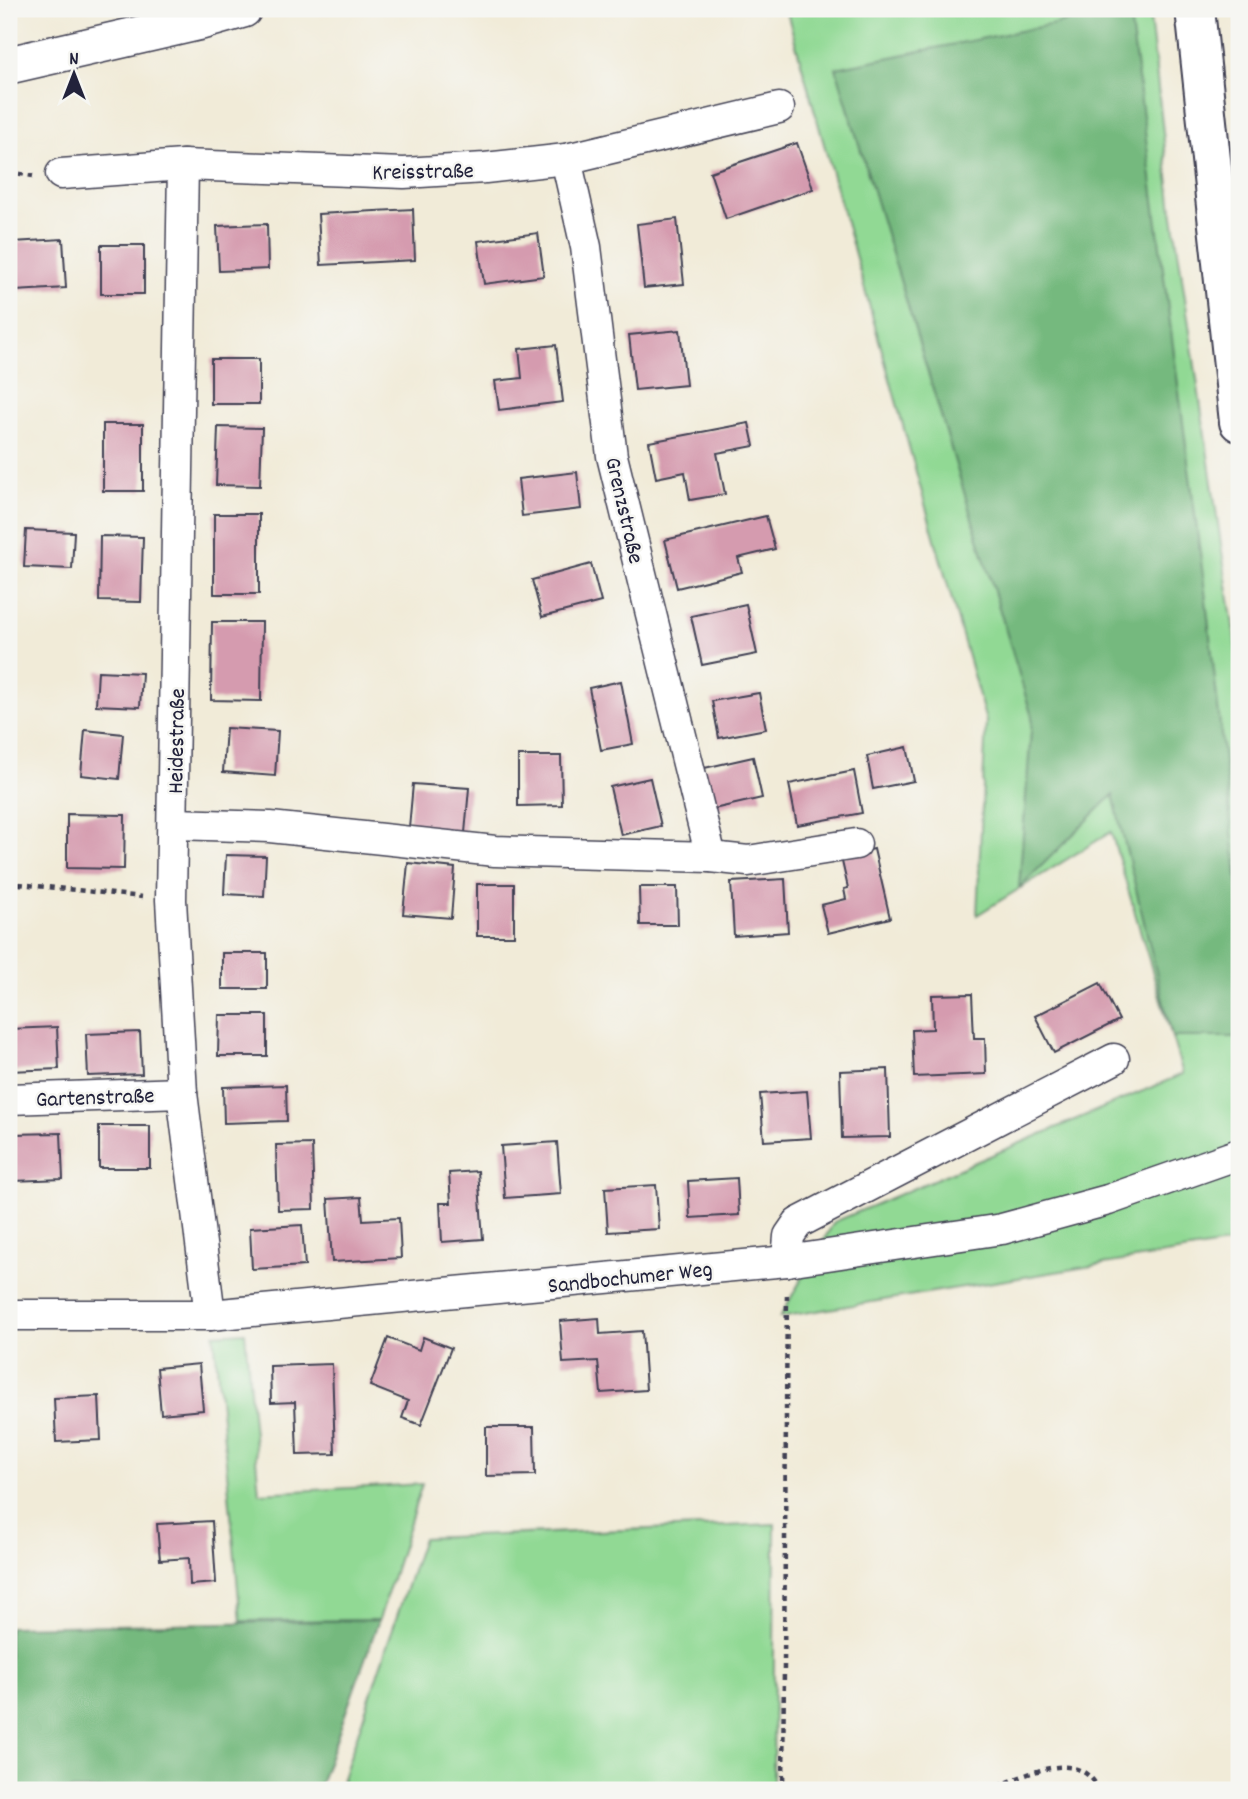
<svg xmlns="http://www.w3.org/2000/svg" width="1248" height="1799" font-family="Dekko,sans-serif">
  <rect width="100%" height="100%" fill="#f6f6f2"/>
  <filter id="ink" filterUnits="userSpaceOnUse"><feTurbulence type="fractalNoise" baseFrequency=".0143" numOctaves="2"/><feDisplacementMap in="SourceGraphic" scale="14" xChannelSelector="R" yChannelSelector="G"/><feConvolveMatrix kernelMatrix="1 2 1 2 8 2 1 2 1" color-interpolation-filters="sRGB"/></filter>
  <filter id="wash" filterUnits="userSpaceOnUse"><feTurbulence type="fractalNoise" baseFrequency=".00686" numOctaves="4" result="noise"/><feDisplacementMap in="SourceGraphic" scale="28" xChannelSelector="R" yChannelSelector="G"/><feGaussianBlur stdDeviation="1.57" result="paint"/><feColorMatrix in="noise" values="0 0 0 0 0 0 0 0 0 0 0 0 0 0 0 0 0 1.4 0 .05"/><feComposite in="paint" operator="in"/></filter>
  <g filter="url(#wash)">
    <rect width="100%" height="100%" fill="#f1ebd8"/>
    <!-- green -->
    <g fill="#91d994" stroke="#5a7e68" stroke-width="2">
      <path d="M786 9H1149L1171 202 1239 667V1242L780 1317 834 1222 1183 1074 1111 832 977 915 986 721Z"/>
      <path d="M245 1332 259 1493 422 1484 379 1620 241 1621 214 1334Z"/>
      <path d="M775 1524 773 1790H339L423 1538Z"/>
    </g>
    <!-- forest -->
    <g fill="#74b97e" stroke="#4b6e5c" stroke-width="2">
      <path d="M1129 9 1205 591 1239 894V1037H1172L1113 795 1019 888 1032 717 836 68Z"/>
      <path d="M379 1620 318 1790H9V1627Z"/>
    </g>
    <g id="blocks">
      <!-- building -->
      <g fill="#d59baf">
        <path d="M797 143 813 189 726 219 710 172Z"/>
        <path d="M413 209 415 260 321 265 318 214Z"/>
        <path d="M677 219 684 284 644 288 637 224Z"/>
        <path d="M267 224 268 269 219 271 217 226Z"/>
        <path d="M538 233 544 276 484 284 478 241Z"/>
        <path d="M63 239 66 288 15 291 13 242Z"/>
        <rect x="101" y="245" width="43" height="49"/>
        <path d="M680 330 686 385 635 390 629 335Z"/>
        <path d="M556 345 563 402 499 410 495 381 522 378 519 349Z"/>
        <rect x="211" y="359" width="48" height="45"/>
        <path d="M749 423 754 446 717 453 725 494 690 500 685 472 656 478 649 442Z"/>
        <rect x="103" y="424" width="40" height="67"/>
        <path d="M218 427 262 428 260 486 216 485Z"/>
        <path d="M577 472 581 509 522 516 518 479Z"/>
        <rect x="214" y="514" width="45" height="80"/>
        <path d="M766 516 775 549 738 558 742 572 677 588 665 540Z"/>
        <path d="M26 530 74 532 72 569 24 567Z"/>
        <path d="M100 536 143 537 141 602 99 601Z"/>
        <path d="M591 564 601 602 542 617 532 580Z"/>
        <path d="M746 604 757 654 702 665 691 616Z"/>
        <path d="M212 622H262L261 701 211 700Z"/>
        <path d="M98 671 142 673 140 707 96 705Z"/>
        <path d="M621 681 633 744 601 750 589 688Z"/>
        <path d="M759 693 766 729 719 738 712 701Z"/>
        <path d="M226 728 278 731 275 776 223 772Z"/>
        <path d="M85 730 123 734 119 779 81 775Z"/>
        <path d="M907 747 914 781 873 789 867 756Z"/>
        <path d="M518 756H561L562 805 518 806Z"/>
        <path d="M753 757 762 798 709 810 700 769Z"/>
        <path d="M854 771 862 813 797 825 789 784Z"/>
        <path d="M650 778 661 826 621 835 610 787Z"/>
        <path d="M413 784 469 788 465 833 409 828Z"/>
        <path d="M67 814 125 815 124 869 67 868Z"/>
        <path d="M874 849 890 918 828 933 821 905 846 899 844 889 848 888 841 857Z"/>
        <path d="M226 855 266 856 264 896 224 894Z"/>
        <path d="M408 863 455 868 451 918 403 914Z"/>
        <path d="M785 879 788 932 734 936 731 882Z"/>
        <rect x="477" y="884" width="37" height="52"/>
        <path d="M639 887H677L678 925H640Z"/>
        <rect x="222" y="953" width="45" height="36"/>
        <path d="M1100 983 1119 1020 1054 1053 1035 1016Z"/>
        <path d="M972 994 974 1038H985L986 1074 914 1077 912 1030 933 1029 932 995Z"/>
        <path d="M219 1015H267V1056H218Z"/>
        <path d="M57 1027 59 1069 9 1071V1029Z"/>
        <path d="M140 1032 142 1074 88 1076 86 1034Z"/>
        <path d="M888 1069 890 1137 842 1138 840 1071Z"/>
        <path d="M286 1085 287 1121 224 1123 223 1087Z"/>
        <path d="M807 1091 811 1138 764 1141 760 1094Z"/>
        <rect x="99" y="1126" width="51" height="42"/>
        <path d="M61 1133 63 1179 13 1181 11 1134Z"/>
        <path d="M557 1142 561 1194 505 1198 501 1146Z"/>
        <path d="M312 1144 314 1209 278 1210 276 1145Z"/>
        <path d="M478 1171 483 1239 442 1242 440 1203H451L449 1173Z"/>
        <path d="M737 1178 739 1215 690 1218 688 1181Z"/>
        <path d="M656 1185 659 1229 608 1232 605 1188Z"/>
        <path d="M361 1197 363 1220 399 1218 401 1258 332 1262 328 1199Z"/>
        <path d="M302 1225 305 1266 252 1269 250 1228Z"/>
        <path d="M599 1318 600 1334 642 1331 646 1390 601 1393 598 1361 563 1363 560 1321Z"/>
        <path d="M423 1337 451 1348 421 1425 402 1418 408 1401 370 1386 388 1338 419 1350Z"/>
        <path d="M199 1364 203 1410 161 1414 157 1368Z"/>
        <path d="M332 1364 335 1454 297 1455 295 1402 271 1403 270 1366Z"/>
        <path d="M99 1396 101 1440 56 1442 54 1398Z"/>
        <path d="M486 1427H534L535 1475 486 1476Z"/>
        <path d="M212 1521 216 1583 190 1585 189 1558 160 1560 157 1524Z"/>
      </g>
    </g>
  </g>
  <g filter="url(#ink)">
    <use href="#blocks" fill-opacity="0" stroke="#414053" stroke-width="2"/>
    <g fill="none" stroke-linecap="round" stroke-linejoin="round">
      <defs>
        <g id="minor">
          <path d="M183 165 171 900 182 1093 210 1315"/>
          <path d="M61 174 183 165 404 173 485 168 566 159 779 108"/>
          <path d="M174 824 270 827 495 851 711 857 612 456 586 247 566 159"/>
          <path d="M711 857 748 861 856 844"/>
          <path d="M9 1099 182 1093"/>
          <path d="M787 1261 789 1236 798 1223 1114 1059"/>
          <path d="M9 1315H210L787 1261 1002 1229 1108 1200 1239 1154"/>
        </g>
        <path id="major" d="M9 65 201 21 243 9"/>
        <path id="highway" d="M1195 9 1239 422"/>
      </defs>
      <!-- minor casing -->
      <use href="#minor" stroke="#414053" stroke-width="33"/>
      <!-- major casing -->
      <use href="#major" stroke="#414053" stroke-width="40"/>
      <!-- highway casing -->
      <use href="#highway" stroke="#414053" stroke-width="42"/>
      <!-- path -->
      <g stroke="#414053" stroke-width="4.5" stroke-dasharray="5 5" stroke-linecap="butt">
        <path d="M9 172 33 176"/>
        <path d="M9 883 142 897"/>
        <path d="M783 1790 787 1290"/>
        <path d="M989 1790C1022 1777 1078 1745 1099 1790"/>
      </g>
      <!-- minor -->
      <use href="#minor" stroke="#fff" stroke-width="30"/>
      <!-- major -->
      <use href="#major" stroke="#fff" stroke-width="37"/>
      <!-- highway -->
      <use href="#highway" stroke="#fff" stroke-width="38"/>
    </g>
  </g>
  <g text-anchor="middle" stroke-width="5" stroke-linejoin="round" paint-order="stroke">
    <!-- street labels -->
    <g font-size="23" fill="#22223b" stroke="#f6f6f2">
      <text transform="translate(423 170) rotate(-1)" y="8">Kreisstraße</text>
      <text transform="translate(626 510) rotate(77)" y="8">Grenzstraße</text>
      <text transform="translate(175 741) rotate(-89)" y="8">Heidestraße</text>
      <text transform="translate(95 1096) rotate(-2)" y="8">Gartenstraße</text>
      <text transform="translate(630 1276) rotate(-6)" y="8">Sandbochumer Weg</text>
    </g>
  </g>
  <!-- margin -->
  <rect width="1248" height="1799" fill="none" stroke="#f6f6f2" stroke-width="35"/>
  <!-- north arrow -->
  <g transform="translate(74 74)" stroke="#f6f6f2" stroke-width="5" paint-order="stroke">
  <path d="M0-5L12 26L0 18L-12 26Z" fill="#22223b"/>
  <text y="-10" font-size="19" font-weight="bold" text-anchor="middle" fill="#22223b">N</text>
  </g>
</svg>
